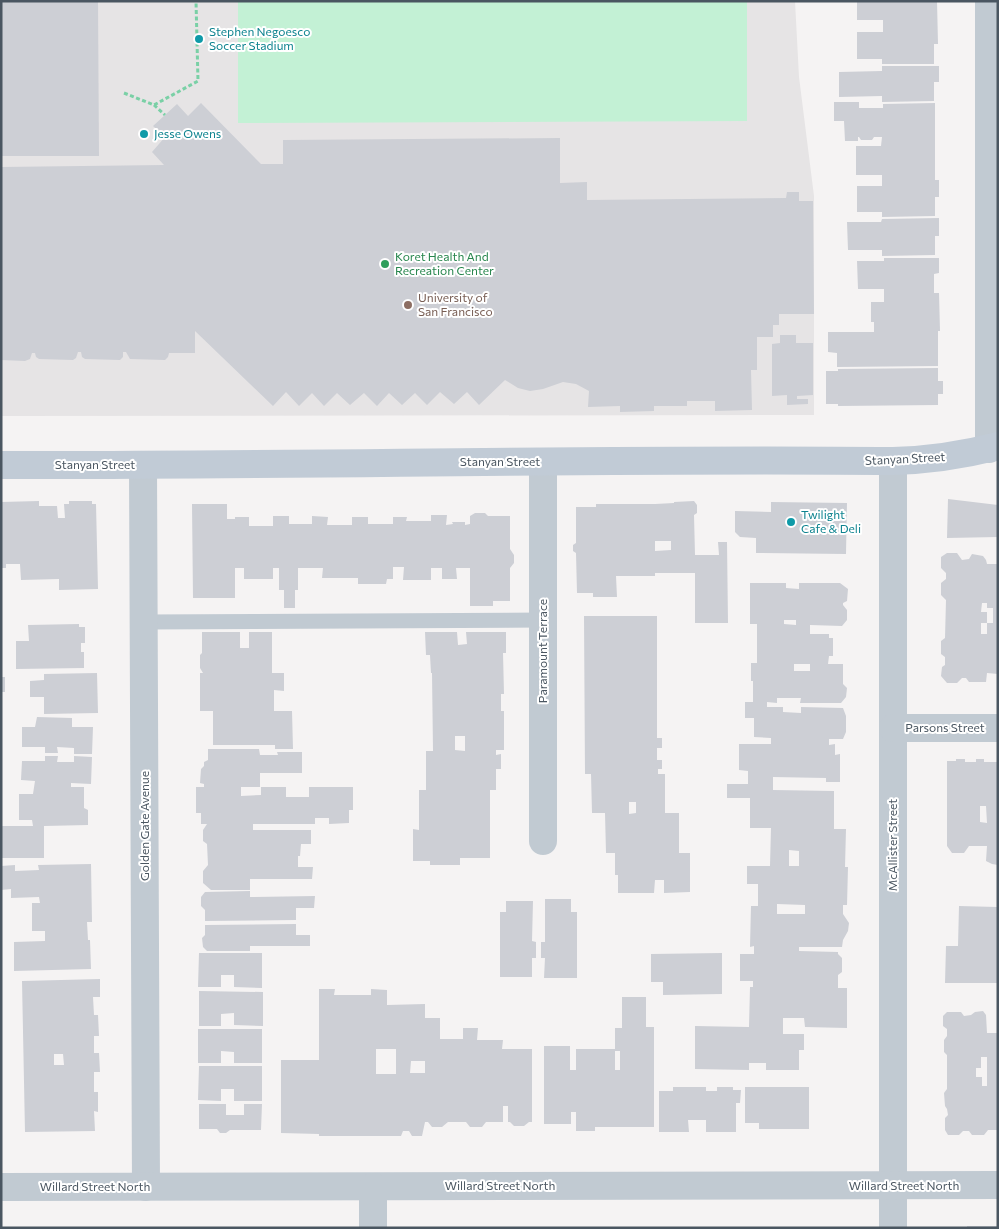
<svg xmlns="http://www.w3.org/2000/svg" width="999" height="1229" font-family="Commissioner,sans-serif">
  <rect width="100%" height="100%" fill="#f5f3f3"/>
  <!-- education -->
  <path fill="#e6e4e5" d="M1 1H795L799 77 814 196V415L1 416Z"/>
  <!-- green -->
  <path fill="#c3f1d5" d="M238 1H747V121L238 123Z"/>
  <!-- building -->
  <g fill="#cdcfd5" fill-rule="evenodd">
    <path d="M1 1H98L99 156H1Z"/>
    <path d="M857 1H937L938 44H934V64H882V59H857V32H883V20H857Z"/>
    <path d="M882 66H939V82H934V101L882 102V96L839 97V72L882 71Z"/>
    <path d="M834 102H859V108H883V104L935 103V180H939V197H935V216L882 217V212H857V186H882V175H856V146H881L882 137H874L872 140H861L859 137H858V141H845L844 121H834Z"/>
    <path d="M201 103 261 164H283V140L560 138V183L587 182V200L786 198 787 192H799V201H813L814 314H779V325H773V337H757V370H751L752 410 715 411V401H687V406H654V411L620 412V406L588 407 589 391 576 384 563 382 543 389 530 391 518 388 505 380 479 405 467 392 454 404 440 392 427 405 415 393 402 405 389 393 377 406 364 393 350 405 337 393 324 406 312 393 299 406 286 392 273 406 195 331V353H169L168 357 165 360 130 359 126 352H123V357L120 360 85 359 82 357 81 352H78L76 358 73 360 39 359 36 357 35 353H32L30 359 25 361 1 360V167L164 165 152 152 165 137 153 126 177 104 188 116Z"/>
    <path d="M939 218V236H935V255L882 256V250H848L847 222H881L882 219Z"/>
    <path d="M884 258H939V273L934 274V293H939L940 331H938V366L837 367V353L828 352V332H874V322H871V302H884V289H858L857 261H884Z"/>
    <path d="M780 335H796V343H813V395L797 396V399H808V404L787 405V395L772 396V344L780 343Z"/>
    <path d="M938 368V381H943V394H938V405L838 406V404H826V371H838V369Z"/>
    <path d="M948 499 998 505V537L947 538Z"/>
    <path d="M39 501V506H57L58 518H65L64 504H69V501H92V504H96L98 589 59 590V579L21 580 20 564H6V568H1V502Z"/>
    <path d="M694 501 697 505V513L694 515 695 555H719L718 542H727L728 623H695V573H655V576H616L617 597H593V593H577L576 553 573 551V545L576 543V507H596V504H655L674 503V502ZM655 541H671V550L655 551Z"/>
    <path d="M771 502 847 503 846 554 756 553V538L740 537 735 532V511L771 512Z"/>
    <path d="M192 504H227V519H235V517H249V526H273V516H289V524H312V516L328 517 327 525H352V517H368V524H393V517H407L406 521H431V515H447L446 525 453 524 452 522H465V525L470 524V516L475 513H485L488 516H510V549L514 555V563L510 568V601H493V606H470V568H456L457 579H442V568H431V580H403L404 567H393V579H387L386 584H358V578H322L323 568H298V590H295V608H284V590H279V568H273V579H244V568H235V598H193Z"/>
    <path d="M947 553H957L962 560 969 559 972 554 983 556 986 560 987 564H998V674L987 673 986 682H969L966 678H962L957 683H947L941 676 942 667 945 665V657L941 654V641L945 638 946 600 941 595V583L946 579V573L941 568V557ZM982 603H987V608H993V623H987V634H981V623H987V612H981Z"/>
    <path d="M750 583H786V588L799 589V583H840L848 589 847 601 843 603V605L847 610V620L842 626 810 625V634H829V638H833V656H829L828 664H843V684L847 688 846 697 841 703H800L801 698H777V703L767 702V707H783V712L801 713V707L843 708 846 716V732L843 739H829V745L835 744V755L840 754V782H826V778L773 777V790L834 791V829H846L845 867H848L847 905H843V914L849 923 848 931 843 940 842 947H799V951L838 952V954L842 958V972L838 975V988H847V1028L805 1027 804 1018H783V1034H804V1050H799V1070H766V1063H749V1070L695 1069V1026L749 1027 750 987H753V981H740V954H754V946L750 947 751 906H758V884H747V866H770L771 828H750V798H727V784H748V771L739 770V744H771V738L754 737V718H745V702H753V681H751V663H757V624H750ZM784 620H796V625L784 624ZM794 664H810V671H794ZM789 850 799 851V866H789ZM777 904 805 905V914H777Z"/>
    <path d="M584 616H657V738H662V748H657V760H662V769H658V774H665V813H679V853H690V892L664 893V880H655L654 893H618V875H615V853H606L605 813H592L591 774H585ZM629 802H636V813L629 814Z"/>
    <path d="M79 624V627H85V643H81V652H84V668L16 669V641H29L28 625Z"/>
    <path d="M202 632H240V648H249V632H272V673H284V691L274 690V711H292L293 749H275V745H213V711H200V673H203L200 668V655L202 653Z"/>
    <path d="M425 632H457L458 645 467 644 466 632H506V653H503L504 694H501V711H504V750H496V755L501 754V769H496V790H490V858H460V865H430V861H413V829L419 830V790H426V751H433L432 673H431L430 655H426ZM455 736H465V751L455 750Z"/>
    <path d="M97 673 98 713 44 714V697H30V681L44 680V674Z"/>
    <rect x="1" y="677" width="4" height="15"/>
    <path d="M37 717 72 718V727H93L92 754H74V748L57 747 58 753H45V747H22V727H35Z"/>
    <path d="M208 749H259L260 755H278L277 752H302V773H260V787H241V796L261 795V787H286V797H309V787H353V810H349V823L329 824V818H315V824H253V830H311V844H301L300 856H298V867H313L312 879H250V890H211L203 883V871L208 865 207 844 203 841V830L207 824H201V813H196V787H204V784L200 783 201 769 204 766V762L208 760Z"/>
    <path d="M45 756H58L57 762H74V756L92 757 91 784 71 783V787H84V808L88 810V825L44 826V858H1V826H33L32 820H19V794H33L35 781 21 780 22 761H45Z"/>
    <path d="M956 759H965V762H976V759H984V762H998V865L992 864 986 861 987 846H969L964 853H952L947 846V761H956ZM980 806H986L987 823 980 822Z"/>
    <path d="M91 864 92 922H87L88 940H90L91 969 14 971V942L45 941V931H32V903H40L39 897 11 898V889L1 890V866L15 865V871L39 870 38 865Z"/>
    <path d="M250 891V897L315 896 314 908H296V920L205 921V910L201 906V897L205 892Z"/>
    <path d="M545 899H571V912H577V978H544L545 958H541V942H545Z"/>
    <path d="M506 901H533L532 941 536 942V958H532V977H500V912H506Z"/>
    <path d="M959 906 997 907 998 983H945L946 946H958Z"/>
    <path d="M296 924V935H310V946H250V951H207L203 947 202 938 205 935V925Z"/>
    <path d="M199 953H262V988L234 987V975H221V987H198Z"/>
    <path d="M722 953V994L663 995V982H651V954Z"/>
    <path d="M100 979V997H93L94 1015H98L99 1036H94V1053H99L100 1072H94V1092H98V1112L94 1111 95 1131 25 1132 22 981ZM54 1054H63L64 1065H54Z"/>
    <path d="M319 989H335L334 995H371V989L387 990V1005L425 1004V1018H440V1039H463V1028H478L477 1040H503L502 1049H532V1122H529L524 1126H514L510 1122H508V1106H503V1122H486L482 1127H470L466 1122H448L442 1127H432L428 1122H425L422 1136H412L409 1131H403L401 1136H319V1134L281 1133V1060H319ZM376 1049H396V1074H376ZM411 1061H425V1073H410Z"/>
    <path d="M199 991 263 992V1026L234 1025V1013L221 1014V1026H199Z"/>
    <path d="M622 997H646V1027H654V1127H595V1131H576V1112H571V1124H544V1046H570V1070H576V1049H615V1028H622ZM615 1051H620V1070H615Z"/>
    <path d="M983 1011 986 1015 987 1033H998V1130H988L984 1135H972L969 1131H963L959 1135H948L945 1130V1118L948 1115 947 1109 945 1106 944 1093 947 1089V1055L944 1052V1040L947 1036V1029L943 1026V1016L947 1012H961L964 1016 971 1015 975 1012ZM981 1057H987V1086H982V1077H976V1068H981Z"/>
    <path d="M198 1029H262V1063H234V1052L221 1051V1063H198Z"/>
    <path d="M199 1066H262V1101H234V1089H221V1101L198 1100Z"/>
    <path d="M673 1087H706V1091H717V1087H733V1090H741L740 1103H736V1132H706V1120H688L689 1132H659V1091H673Z"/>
    <path d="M745 1087H809V1129H759V1123H745Z"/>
    <path d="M199 1104H226V1115H244V1104H262L261 1130H230L226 1133H220L217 1129H199Z"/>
    <rect x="967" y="1226" width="31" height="2"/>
  </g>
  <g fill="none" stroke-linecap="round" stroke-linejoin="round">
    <!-- path -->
    <g stroke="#7ad0a6" stroke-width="3" stroke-dasharray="4 2.5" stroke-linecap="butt">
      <path d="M124 93 154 105 198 81 196 1"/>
      <path d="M154 105 165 115"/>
    </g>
    <!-- service -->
    <path stroke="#c1cad2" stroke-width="15" d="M144 622 543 620"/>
    <!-- minor -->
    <g stroke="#c1cad2" stroke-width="28">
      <path d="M989 1V449"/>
      <path d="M893 461V1228"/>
      <path d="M143 466 146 1187"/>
      <path d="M893 728H998"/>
      <path d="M543 841V462"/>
      <path d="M1 1187 998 1185"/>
      <path d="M373 1187V1228"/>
    </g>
    <!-- secondary -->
    <path stroke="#c1cbd6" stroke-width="28" d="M1 465C298 466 595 458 893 461 928 460 963 455 998 446"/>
  </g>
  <!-- markers -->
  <g fill="#0f9aa8" stroke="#fff" stroke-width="2">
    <circle cx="199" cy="39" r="5"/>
    <circle cx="144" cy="134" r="5"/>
    <circle cx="791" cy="522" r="5"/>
  </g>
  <circle fill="#2e9e5b" stroke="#fff" stroke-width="2" cx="385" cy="264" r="5"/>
  <circle fill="#8d6e63" stroke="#fff" stroke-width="2" cx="408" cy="305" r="5"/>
  <g text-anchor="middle" stroke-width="4" stroke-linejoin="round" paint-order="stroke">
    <!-- culture labels -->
    <g font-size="12" fill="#0d838f" stroke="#fff" text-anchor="start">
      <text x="209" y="36">Stephen Negoesco<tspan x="209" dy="14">Soccer Stadium</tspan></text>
      <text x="154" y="138">Jesse Owens</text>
      <text x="801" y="519">Twilight<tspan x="801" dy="14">Cafe &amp; Deli</tspan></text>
    </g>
    <!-- leisure labels -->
    <g font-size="12" fill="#27864d" stroke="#fff" text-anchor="start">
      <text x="395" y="261">Koret Health And<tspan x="395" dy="14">Recreation Center</tspan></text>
    </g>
    <!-- education labels -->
    <g font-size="12" fill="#785e54" stroke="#fff" text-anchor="start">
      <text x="418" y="302">University of<tspan x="418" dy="14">San Francisco</tspan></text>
    </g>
    <!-- street labels -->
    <g font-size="12" fill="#4a5661" stroke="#fff">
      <text transform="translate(905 459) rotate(-3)" y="4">Stanyan Street</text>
      <text x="500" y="466">Stanyan Street</text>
      <text x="95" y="469">Stanyan Street</text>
      <text transform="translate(543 651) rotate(-90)" y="4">Paramount Terrace</text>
      <text x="945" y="732">Parsons Street</text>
      <text transform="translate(145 826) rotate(-90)" y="4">Golden Gate Avenue</text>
      <text transform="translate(893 845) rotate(-90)" y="4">McAllister Street</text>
      <text x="500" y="1190">Willard Street North</text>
      <text x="904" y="1190">Willard Street North</text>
      <text x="95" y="1191">Willard Street North</text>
    </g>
  </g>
  <!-- border -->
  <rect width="999" height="1229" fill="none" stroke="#4a5661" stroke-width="5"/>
</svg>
